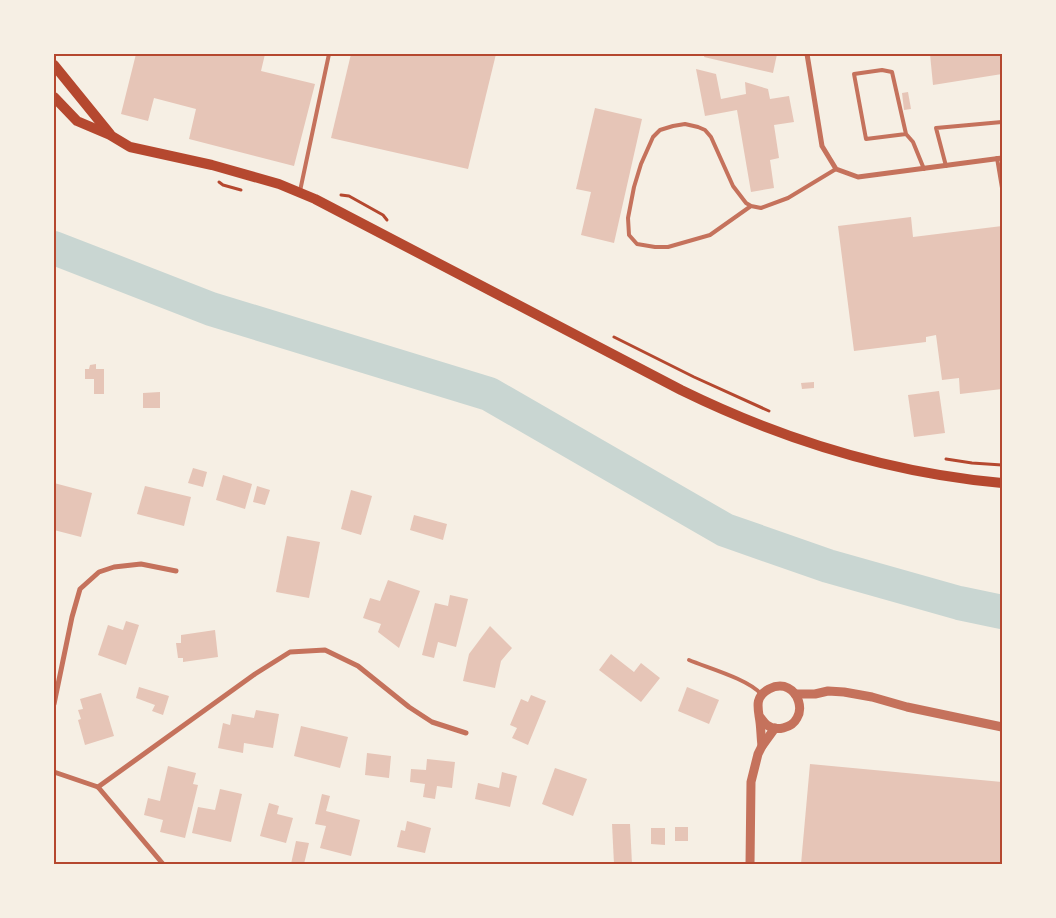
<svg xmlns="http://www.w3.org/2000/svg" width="1056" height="918" font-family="'IBM Plex Sans',sans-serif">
  <rect width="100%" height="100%" fill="#f6efe4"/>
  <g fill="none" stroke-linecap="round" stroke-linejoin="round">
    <!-- river -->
    <path stroke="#c9d6d2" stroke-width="34" d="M54 248 211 309 489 394 725 530 828 566 959 603 1002 612"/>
  </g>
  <!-- building -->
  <g fill="#e6c5b7">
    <path d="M136 54H265L261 71 315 84 294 166 189 139 196 109 154 98 148 121 121 114Z"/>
    <path d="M351 54H496L468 169 331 138Z"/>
    <path d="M705 54H777L773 73 704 57Z"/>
    <path d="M930 54H1002V74L933 85Z"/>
    <path d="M696 69 716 74 721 99 746 94 745 82 768 89 770 99 789 96 794 122 774 125 779 158 770 160 774 188 751 192 737 110 705 116Z"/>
    <path d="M908 92 911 109 904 110 902 93Z"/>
    <path d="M595 108 642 119 614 243 581 235 591 192 576 189Z"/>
    <path d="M911 217 913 237 1002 226V389L960 394 959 378 942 380 936 335 926 337V342L854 351 838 226Z"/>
    <path d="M96 364V369H104V394H94V379H85V369H89L90 365Z"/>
    <path d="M814 382V388L802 389 801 383Z"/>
    <path d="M939 391 945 433 914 437 908 395Z"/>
    <path d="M160 392V408H143V393Z"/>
    <path d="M193 468 207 472 203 487 188 483Z"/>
    <path d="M223 475 252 484 245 509 216 500Z"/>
    <path d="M54 483 92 493 81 537 54 530Z"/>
    <path d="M145 486 191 497 184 526 137 514Z"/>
    <path d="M257 486 270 490 265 505 253 502Z"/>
    <path d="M351 490 372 496 361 535 341 529Z"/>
    <path d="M414 515 447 524 443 540 410 530Z"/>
    <path d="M287 536 320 542 309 598 276 592Z"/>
    <path d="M388 580 420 591 399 648 378 632 381 624 363 618 370 598 380 601Z"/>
    <path d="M450 595 468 599 456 647 438 642 434 658 422 655 435 603 448 606Z"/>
    <path d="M126 621 139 625 126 665 98 655 108 625 123 630Z"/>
    <path d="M490 626 512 648 501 661 495 688 463 681 469 654Z"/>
    <path d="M215 630 218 657 183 662V658H178L176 643H181V635Z"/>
    <path d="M611 654 634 672 641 663 660 678 641 702 599 670Z"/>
    <path d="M139 687 169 696 163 715 152 711 155 705 136 698Z"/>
    <path d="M687 687 719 700 709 724 678 711Z"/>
    <path d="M101 693 114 736 85 745 78 720 81 719 78 710 83 709 80 699Z"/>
    <path d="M531 695 546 701 528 745 512 738 517 728 510 725 521 699 528 702Z"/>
    <path d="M256 710 279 714 273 748 244 743 243 753 218 748 223 723 230 725 232 714 254 718Z"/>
    <path d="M301 726 348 737 340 768 294 756Z"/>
    <path d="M367 753 391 756 389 778 365 775Z"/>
    <path d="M427 759 455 762 452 788 437 786 435 799 423 797 425 784 410 782 411 769 426 770Z"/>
    <path d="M810 764 1002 782V864H801Z"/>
    <path d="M168 766 196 773 193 784 198 785 185 838 160 832 163 820 144 815 148 798 160 801Z"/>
    <path d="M555 768 587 779 573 816 542 804Z"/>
    <path d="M502 772 517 776 510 807 475 799 478 783 499 788Z"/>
    <path d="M220 789 242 794 231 842 192 833 198 807 215 810Z"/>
    <path d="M322 794 330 796 326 811 360 820 351 856 320 848 326 826 315 824Z"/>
    <path d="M269 803 279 806 277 814 293 818 286 843 260 836Z"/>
    <path d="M407 821 431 828 425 853 397 847 401 830 405 831Z"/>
    <path d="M612 824H630L632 864H614Z"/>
    <rect x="675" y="827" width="13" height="14"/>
    <path d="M651 828H665V845L651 844Z"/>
    <path d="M296 841 309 843 304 864H291Z"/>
  </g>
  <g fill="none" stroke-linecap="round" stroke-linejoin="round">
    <!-- path -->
    <g stroke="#b5482f" stroke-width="3">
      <path d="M219 182 223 185 241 190"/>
      <path d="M341 195 349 196 383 215 387 220"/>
      <path d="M614 337 694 377 769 411"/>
      <path d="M946 459 972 463 1002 465"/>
    </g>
    <!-- service -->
    <g stroke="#c5725c" stroke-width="4">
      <path d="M906 134 866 139 854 74 882 70 892 72 906 134 913 142 924 169"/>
      <path d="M997 158 1002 188"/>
      <path d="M946 166 936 128 1002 122"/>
      <path d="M300 191 329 54"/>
      <path d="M751 206 710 235 668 247H655L637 244 629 235 628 218 634 187 641 164 653 137 660 130 673 126 685 124 698 127 705 130 711 137 733 186 746 203 751 206 761 208 788 198 836 169"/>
      <path d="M689 660C708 668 748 679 761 694"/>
    </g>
    <!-- minor -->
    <g stroke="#c5725c" stroke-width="5">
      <path d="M807 54 822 146 836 169 858 177 1002 158"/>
      <path d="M54 704 72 617 80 589 99 572 114 567 141 564 176 571"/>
      <path d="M54 772 98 787 163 864"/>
      <path d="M98 787 255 674 290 652 325 650 358 666 409 707 432 722 466 733"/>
    </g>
    <!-- tertiary -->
    <g stroke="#c5725c" stroke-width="9">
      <path d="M795 694H815L828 691 844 692 872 697 907 707 1002 727"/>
      <path d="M759 716C762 719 764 723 767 725 776 732 792 728 797 718 803 708 798 693 788 688 782 685 775 686 769 689 754 697 758 708 760 722 761 730 761 738 762 746"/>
      <path d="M750 864 751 782 758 754 762 746 775 728"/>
    </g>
    <!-- secondary -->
    <g stroke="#b5482f" stroke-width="10">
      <path d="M54 65 110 134"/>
      <path d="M54 97 77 121 110 135 130 147 212 165 279 184 315 199 681 390C781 439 891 473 1002 483"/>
    </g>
  </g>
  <!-- border -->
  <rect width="1056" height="918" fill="none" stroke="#f6efe4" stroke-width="110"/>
  <rect x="55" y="55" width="946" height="808" fill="none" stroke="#b5482f" stroke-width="2"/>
</svg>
